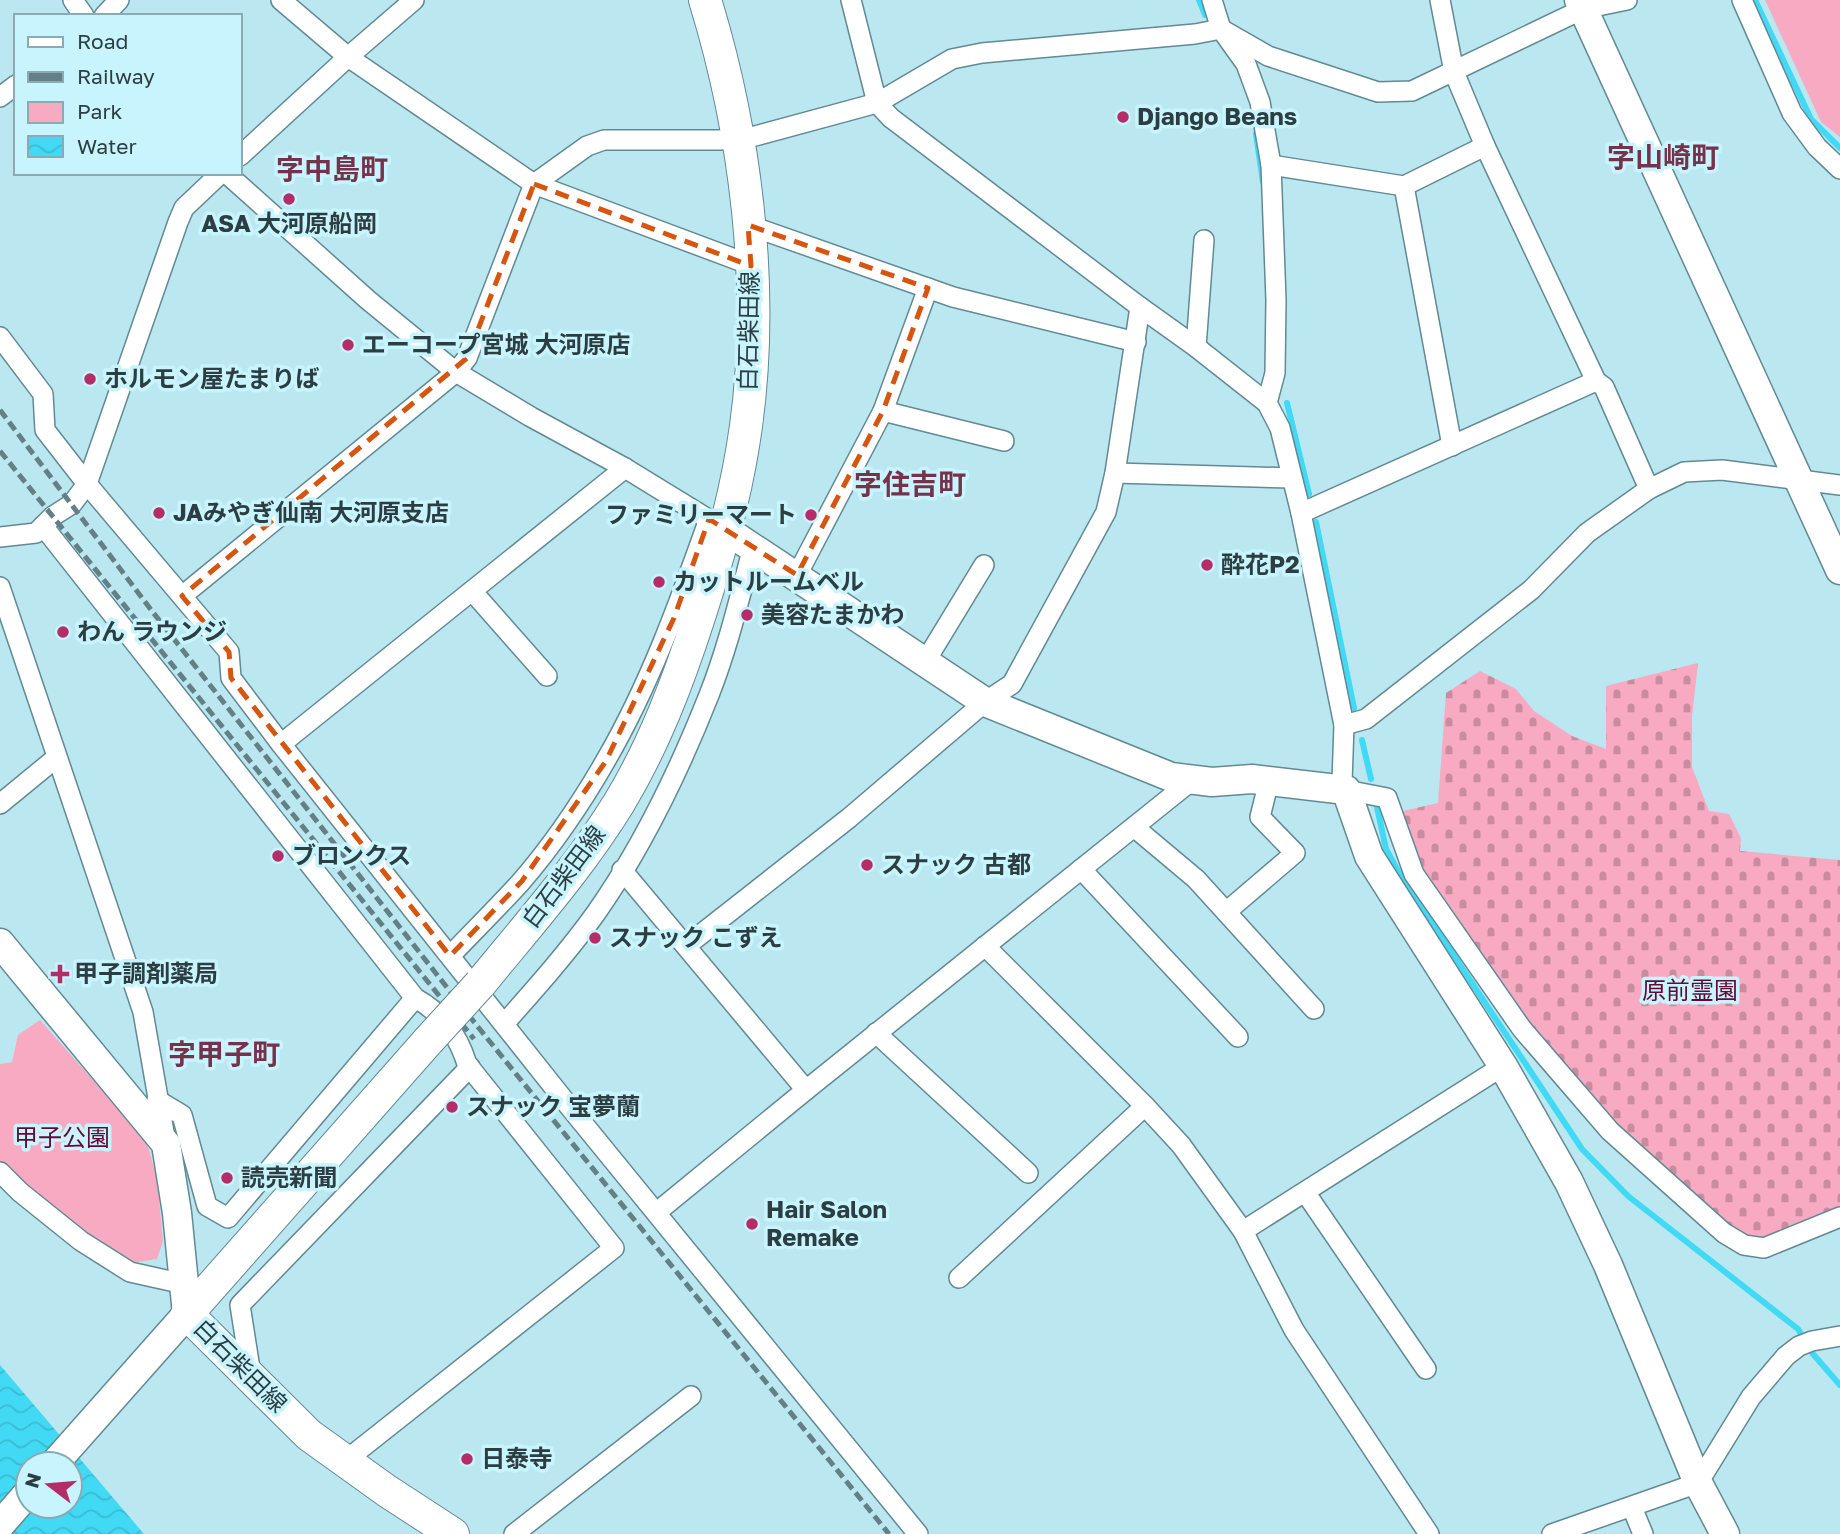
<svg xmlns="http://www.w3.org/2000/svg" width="1840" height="1534" font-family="'Golos Text','Noto Sans JP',sans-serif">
  <defs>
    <pattern id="cemetery-stones" width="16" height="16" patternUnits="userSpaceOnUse" patternTransform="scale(1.75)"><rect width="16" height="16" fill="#f8aac2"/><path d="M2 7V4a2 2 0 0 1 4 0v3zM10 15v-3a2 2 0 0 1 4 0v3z" fill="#c98c9f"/></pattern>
    <pattern id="water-waves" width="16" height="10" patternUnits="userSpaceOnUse" patternTransform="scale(1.75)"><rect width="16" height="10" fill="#42d9f5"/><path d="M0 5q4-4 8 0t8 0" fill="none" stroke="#3abbd3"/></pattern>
  </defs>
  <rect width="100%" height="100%" fill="#bbe7f1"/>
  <!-- cemetery -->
  <path fill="url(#cemetery-stones)" d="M1698 663 1692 717V767L1709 811 1729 814 1741 838 1740 851 1840 860V1209L1764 1240 1745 1241 1635 1149 1531 1030 1435 891 1416 858 1403 811 1438 803 1446 693 1480 671 1516 689 1534 711 1572 736 1606 749V686Z"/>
  <!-- green -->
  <g fill="#f8aac2">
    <path d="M1765 0H1840V137L1821 122Z"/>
    <path d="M40 1020 146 1140 157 1178 163 1241 157 1259 131 1263 80 1231 0 1164V1064L12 1062 18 1035Z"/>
  </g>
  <!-- water -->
  <path fill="url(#water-waves)" fill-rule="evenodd" d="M0 1365 144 1534H0ZM28 1464H70V1506H28Z"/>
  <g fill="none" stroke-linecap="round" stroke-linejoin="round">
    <!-- stream -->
    <g stroke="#42d9f5" stroke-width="6">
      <path d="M1199 0 1205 15"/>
      <path d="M1755 0 1811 119 1840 148"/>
      <path d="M1256 134 1263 182"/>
      <path d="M1287 403 1309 494"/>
      <path d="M1316 522 1354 708"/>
      <path d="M1362 740 1371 779"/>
      <path d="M1377 807 1386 849 1399 873 1582 1149 1628 1196 1798 1329 1813 1354 1840 1385"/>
    </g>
    <defs>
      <g id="street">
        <path d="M73 0 84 16"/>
        <path d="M281 0 348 57 534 184 751 265"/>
        <path d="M851 0 877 103 891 118 1140 307 1196 347 1267 403 1280 428 1301 513 1344 725 1342 782 1346 790 1387 798 1414 874 1522 1029 1610 1131 1724 1233 1744 1245 1764 1248 1840 1217"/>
        <path d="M1212 0 1221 29 1246 64 1260 102 1271 165 1276 300 1275 373 1267 403"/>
        <path d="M1440 0 1454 72 1485 146 1596 381 1604 387 1649 489"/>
        <path d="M1742 0 1792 113 1817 147 1840 169"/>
        <path d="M104 16 119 0"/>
        <path d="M0 97 16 85"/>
        <path d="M240 156 348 57 414 0"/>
        <path d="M1271 165 1404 186 1485 146"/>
        <path d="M226 173 368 300 456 372 531 417 625 468 726 530"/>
        <path d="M1404 186 1452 446"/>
        <path d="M748 225 953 297 1136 342"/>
        <path d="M0 337 43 394 45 430 87 484 229 652 231 678 281 744 568 1105 918 1534"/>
        <path d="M1196 347 1204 240"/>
        <path d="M883 411 1004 441"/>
        <path d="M1115 473 1292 478"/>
        <path d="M1301 513 1596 381"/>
        <path d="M43 526 415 998C441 1012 458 1035 467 1064L614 1248 345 1461"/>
        <path d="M0 537 36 533 53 516 72 504 87 484 178 222 184 208 221 173"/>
        <path d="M797 575 883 411 928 288"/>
        <path d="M0 587 143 1012 165 1138"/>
        <path d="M472 591 547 676"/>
        <path d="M182 596 456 372 467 358 534 184 587 146 604 140H720L755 136 877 103 952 59 982 53 1195 34 1221 29 1268 56 1378 92 1412 91 1583 9 1627 0"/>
        <path d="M925 662 984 565"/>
        <path d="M1344 725 1366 719 1531 590 1587 533 1649 489 1684 472 1722 470 1840 485"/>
        <path d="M281 744 625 468"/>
        <path d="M0 804 56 758"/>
        <path d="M1134 827 1196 879 1314 1009"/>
        <path d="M1081 869 1238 1037"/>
        <path d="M622 870 806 1090"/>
        <path d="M1226 912 1295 853 1260 817 1269 781"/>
        <path d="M686 946 849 818 985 702 1012 684 1106 512 1115 473 1140 307"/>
        <path d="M985 946 1145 1106"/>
        <path d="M450 956C473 932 497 908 520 883 552 846 582 802 606 760 650 684 680 601 709 519"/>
        <path d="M504 1024C536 988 568 952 596 913 643 846 679 771 709 695 728 647 740 596 753 547"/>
        <path d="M876 1033 1028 1173"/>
        <path d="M157 1100 182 1115 207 1206 228 1218 415 998"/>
        <path d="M0 1172 20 1192 81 1241 130 1272 184 1284"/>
        <path d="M1305 1192 1426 1369"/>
        <path d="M657 1212 806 1090 1191 781"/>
        <path d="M1243 1231 1503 1066"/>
        <path d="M959 1278 1145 1106 1181 1145 1243 1231 1294 1330 1429 1534"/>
        <path d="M251 1375 240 1305 470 1067"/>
        <path d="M1632 1507 1643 1534"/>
        <path d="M514 1534 691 1396"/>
        <path d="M1552 1534 1698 1483 1751 1397 1786 1356 1799 1346 1812 1341 1840 1336"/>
      </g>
      <g id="secondary">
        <path d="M1579 0 1840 570"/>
        <path d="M726 530 985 702 1171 777 1212 782 1252 779 1346 790 1369 856 1503 1066 1569 1182 1608 1265 1698 1483 1725 1534"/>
        <path d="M0 943 166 1144 177 1213 187 1314 54 1464"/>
        <path d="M0 1525 28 1493"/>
      </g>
      <g id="primary">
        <path d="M480 984C528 925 579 868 619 803 654 745 678 682 699 617 719 555 737 492 746 426 765 288 746 133 705 0"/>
        <path d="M428 1041 187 1314 309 1435 387 1491 453 1534"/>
      </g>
    </defs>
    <!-- street casing -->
    <use href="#street" stroke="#618a93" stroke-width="22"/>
    <!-- secondary casing -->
    <use href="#secondary" stroke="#618a93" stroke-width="31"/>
    <!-- primary casing -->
    <use href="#primary" stroke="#618a93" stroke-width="34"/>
    <!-- street -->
    <use href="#street" stroke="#fff" stroke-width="19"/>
    <!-- secondary -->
    <use href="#secondary" stroke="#fff" stroke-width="28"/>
    <!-- primary -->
    <use href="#primary" stroke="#fff" stroke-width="32"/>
    <!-- rail -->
    <g stroke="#648087" stroke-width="5" stroke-dasharray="10 5" stroke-linecap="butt">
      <path d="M0 410 152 611 478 1027 889 1534"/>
      <path d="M0 451 474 1039"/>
    </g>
    <defs>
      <path id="primary-bridge" d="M428 1041 480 984"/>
    </defs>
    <!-- primary-bridge casing -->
    <use href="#primary-bridge" stroke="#618a93" stroke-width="34" stroke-linecap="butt"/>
    <!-- primary-bridge -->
    <use href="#primary-bridge" stroke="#fff" stroke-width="32"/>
  </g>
  <!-- marked area -->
  <path fill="none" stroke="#d55611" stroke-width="5" stroke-dasharray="14 9" stroke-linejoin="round" d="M534 184 751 266 748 225 928 288 883 411 797 575 709 519 674 618 606 761 522 881 450 956 231 678 229 652 182 596 467 358Z"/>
  <!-- markers -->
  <g fill="#b62c68" stroke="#c8f4fe" stroke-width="2.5">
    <circle cx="1123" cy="117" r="7"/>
    <circle cx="289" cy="199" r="7"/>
    <circle cx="348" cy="345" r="7"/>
    <circle cx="90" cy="379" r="7"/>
    <circle cx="159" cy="513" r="7"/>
    <circle cx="811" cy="515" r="7"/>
    <circle cx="1207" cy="565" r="7"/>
    <circle cx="659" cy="582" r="7"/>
    <circle cx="747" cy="615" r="7"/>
    <circle cx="63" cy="632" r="7"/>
    <circle cx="278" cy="856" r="7"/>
    <circle cx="867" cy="865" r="7"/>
    <circle cx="595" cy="938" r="7"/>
    <path d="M56.5 963.5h7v7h7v7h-7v7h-7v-7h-7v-7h7z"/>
    <circle cx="452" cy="1107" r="7"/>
    <circle cx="227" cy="1178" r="7"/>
    <circle cx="752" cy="1224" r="7"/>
    <circle cx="467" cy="1459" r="7"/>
  </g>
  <g text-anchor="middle" stroke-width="7" stroke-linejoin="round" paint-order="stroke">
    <!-- poi labels -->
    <g font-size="24" font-weight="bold" fill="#2c3e42" stroke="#c8f4fe" text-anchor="start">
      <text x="1137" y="125">Django Beans</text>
      <text x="289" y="232" text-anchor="middle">ASA 大河原船岡</text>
      <text x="362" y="353">エーコープ宮城 大河原店</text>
      <text x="104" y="387">ホルモン屋たまりば</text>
      <text x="173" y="521">JAみやぎ仙南 大河原支店</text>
      <text x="797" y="523" text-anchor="end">ファミリーマート</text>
      <text x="1221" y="573">酔花P2</text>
      <text x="673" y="590">カットルームベル</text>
      <text x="761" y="623">美容たまかわ</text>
      <text x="77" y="640">わん ラウンジ</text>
      <text x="292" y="864">ブロンクス</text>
      <text x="881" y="873">スナック 古都</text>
      <text x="609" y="946">スナック こずえ</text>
      <text x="74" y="982">甲子調剤薬局</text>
      <text x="466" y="1115">スナック 宝夢蘭</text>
      <text x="241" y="1186">読売新聞</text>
      <text x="766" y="1218">Hair Salon<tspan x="766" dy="28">Remake</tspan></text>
      <text x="481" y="1467">日泰寺</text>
    </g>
    <!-- street labels -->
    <g font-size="24" fill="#2c3e42" stroke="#c8f4fe">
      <text transform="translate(749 331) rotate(-89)" y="8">白石柴田線</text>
      <text transform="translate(564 877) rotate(-53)" y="8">白石柴田線</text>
      <text transform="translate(240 1366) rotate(45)" y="8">白石柴田線</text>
    </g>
    <!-- park labels -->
    <g font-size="24" fill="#640834" stroke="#c8f4fe">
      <text x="1690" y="999">原前霊園</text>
      <text x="62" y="1146">甲子公園</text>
    </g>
    <!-- quarter labels -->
    <g font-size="28" font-weight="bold" fill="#76324b" stroke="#c8f4fe">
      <text x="1663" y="167">字山崎町</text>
      <text x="332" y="179">字中島町</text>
      <text x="910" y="494">字住吉町</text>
      <text x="224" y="1064">字甲子町</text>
    </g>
  </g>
  <!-- legend -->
  <rect x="14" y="14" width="228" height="161" fill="#c8f4fe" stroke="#8aabb3" stroke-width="2"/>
  <rect x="28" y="37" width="35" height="10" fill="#ffffff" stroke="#8aabb3" stroke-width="2"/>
  <text x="77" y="49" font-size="21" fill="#2c3e42">Road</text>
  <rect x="28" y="72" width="35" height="10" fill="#648087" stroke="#8aabb3" stroke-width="2"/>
  <text x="77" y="84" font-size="21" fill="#2c3e42">Railway</text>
  <rect x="28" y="102" width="35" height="21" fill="#f8aac2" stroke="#8aabb3" stroke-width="2"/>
  <text x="77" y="119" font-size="21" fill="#2c3e42">Park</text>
  <rect x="28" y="136" width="35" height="21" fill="url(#water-waves)" stroke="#8aabb3" stroke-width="2"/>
  <text x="77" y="154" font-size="21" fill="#2c3e42">Water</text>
  <!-- north arrow -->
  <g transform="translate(49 1485) rotate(286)"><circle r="33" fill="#c8f4fe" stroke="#8aabb3" stroke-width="2"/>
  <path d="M0-5L12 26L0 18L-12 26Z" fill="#b62c68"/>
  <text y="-10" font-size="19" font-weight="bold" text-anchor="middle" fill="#2c3e42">N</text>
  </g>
</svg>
